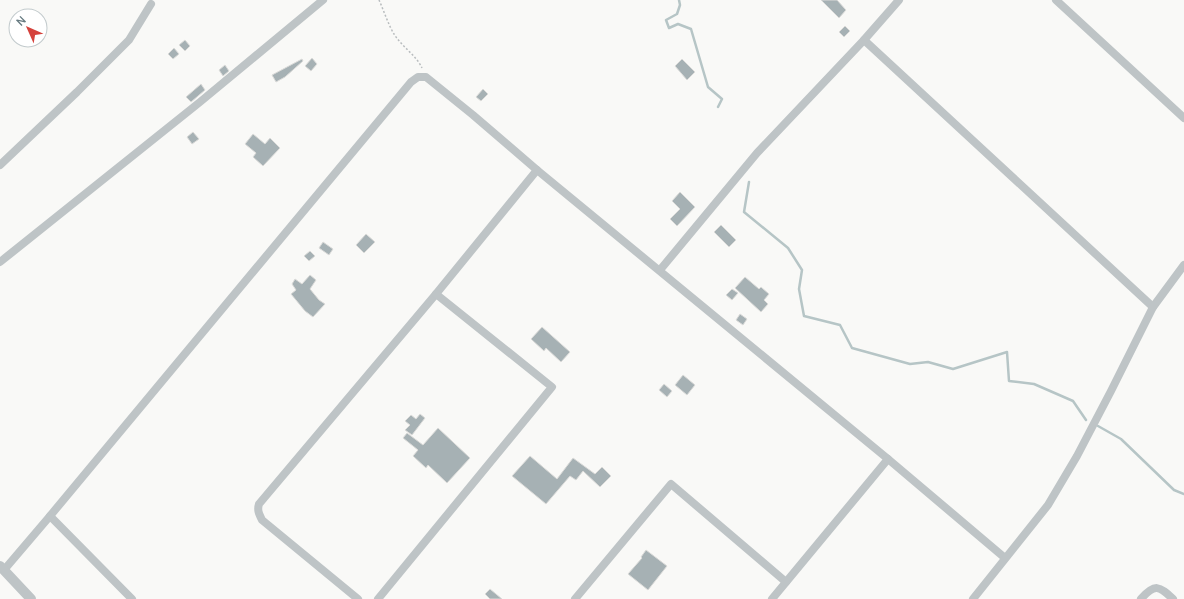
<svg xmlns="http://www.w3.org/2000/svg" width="1184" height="599" font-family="Manrope,sans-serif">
  <rect width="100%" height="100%" fill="#f9f9f7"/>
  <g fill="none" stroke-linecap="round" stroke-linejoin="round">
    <!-- stream -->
    <g stroke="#b6c5c6" stroke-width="2.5">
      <path d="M679 0 680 5 677 14 666 20 669 28 678 24 691 29 708 87 722 99 718 107"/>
      <path d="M749 182 744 212 788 248 802 270 799 289 804 316 840 325 852 348 910 364 928 362 953 369 1007 352 1009 381 1034 384 1073 401 1086 420"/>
      <path d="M1098 426 1121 439 1174 490 1184 494"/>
    </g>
  </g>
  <!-- building -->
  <g fill="#a6b1b4" stroke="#dbdbd9">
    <path d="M821 0H837L846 10 839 18Z"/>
    <path d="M845 26 850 31 844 37 839 32Z"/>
    <path d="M185 40 190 46 185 51 179 45Z"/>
    <path d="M174 48 179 54 173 59 168 54Z"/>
    <path d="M312 58 317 64 311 71 305 66Z"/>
    <path d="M302 59 303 61 285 77 276 82 272 75Z"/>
    <path d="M682 59 695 72 687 80 675 66Z"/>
    <path d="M225 65 229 71 223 76 219 70Z"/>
    <path d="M201 84 205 90 191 102 186 97Z"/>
    <path d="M483 89 488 94 481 101 476 97Z"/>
    <path d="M193 132 199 139 192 144 187 137Z"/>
    <path d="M253 134 265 144 270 138 280 148 263 166 253 157 256 153 245 144Z"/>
    <path d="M680 192 695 207 677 226 670 219 680 209 672 201Z"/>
    <path d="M721 225 736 240 729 247 714 232Z"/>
    <path d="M366 234 375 242 364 253 356 245Z"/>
    <path d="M323 242 333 249 329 255 319 248Z"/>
    <path d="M310 251 315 256 309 261 304 256Z"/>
    <path d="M310 275 316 280 310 289 319 300 325 304 313 317 305 311 291 294 296 290 292 284 295 279 302 284Z"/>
    <path d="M745 277 759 289 761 287 769 294 764 300 768 304 761 312 735 288Z"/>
    <path d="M732 289 738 293 732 300 726 295Z"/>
    <path d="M740 314 747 319 743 325 736 320Z"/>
    <path d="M542 327 570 352 561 362 546 348 544 351 531 339Z"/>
    <path d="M683 375 695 385 687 395 675 385Z"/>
    <path d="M664 384 672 391 667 397 659 390Z"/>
    <path d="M420 414 425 418 412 435 405 430 410 425 405 421 411 415 416 419Z"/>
    <path d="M438 428 470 458 447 483 428 465 426 468 413 456 418 450 403 438 407 433 423 445Z"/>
    <path d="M530 456 557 479 573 458 595 474 602 467 611 476 600 487 583 471 576 480 570 476 546 504 512 476Z"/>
    <path d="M646 550 667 566 648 590 628 574 642 558 641 557Z"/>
    <path d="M490 589 502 599H490L485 594Z"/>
  </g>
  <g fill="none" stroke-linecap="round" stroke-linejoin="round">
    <!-- path -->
    <path stroke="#b9bdbf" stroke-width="1.5" stroke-dasharray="2 2" stroke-linecap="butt" d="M379 0C384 11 388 24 394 34 402 47 416 55 422 68"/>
    <!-- minor -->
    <g stroke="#bec4c6" stroke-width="8">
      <path d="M1056 0 1184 118"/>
      <path d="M864 40 1153 307"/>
      <path d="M0 165 77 92 129 40 151 4"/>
      <path d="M537 170 888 459 1005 558"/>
      <path d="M0 262 200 102 323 0"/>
      <path d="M660 270 757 153 864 40 899 0"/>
      <path d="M50 516 132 599"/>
      <path d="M4 570 50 516 411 82 418 77H426L473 115 537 170 436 294 259 504C257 510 259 514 262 520L358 599"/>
      <path d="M378 599 552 387 436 294"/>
      <path d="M575 599 671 484 786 582"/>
      <path d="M772 599 888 459"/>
      <path d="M973 599 1048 505 1077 456 1111 391 1153 307 1184 265"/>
      <path d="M1141 599C1155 583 1159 586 1173 599"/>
    </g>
    <!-- tertiary -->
    <path stroke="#bec4c6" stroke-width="10" d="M0 566 31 599"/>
  </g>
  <!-- north arrow -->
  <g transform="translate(28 28) rotate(315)"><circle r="19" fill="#ffffff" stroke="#c2cacc"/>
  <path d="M0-3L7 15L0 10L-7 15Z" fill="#d5423c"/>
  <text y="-6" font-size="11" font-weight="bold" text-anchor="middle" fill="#667a80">N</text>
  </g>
</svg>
